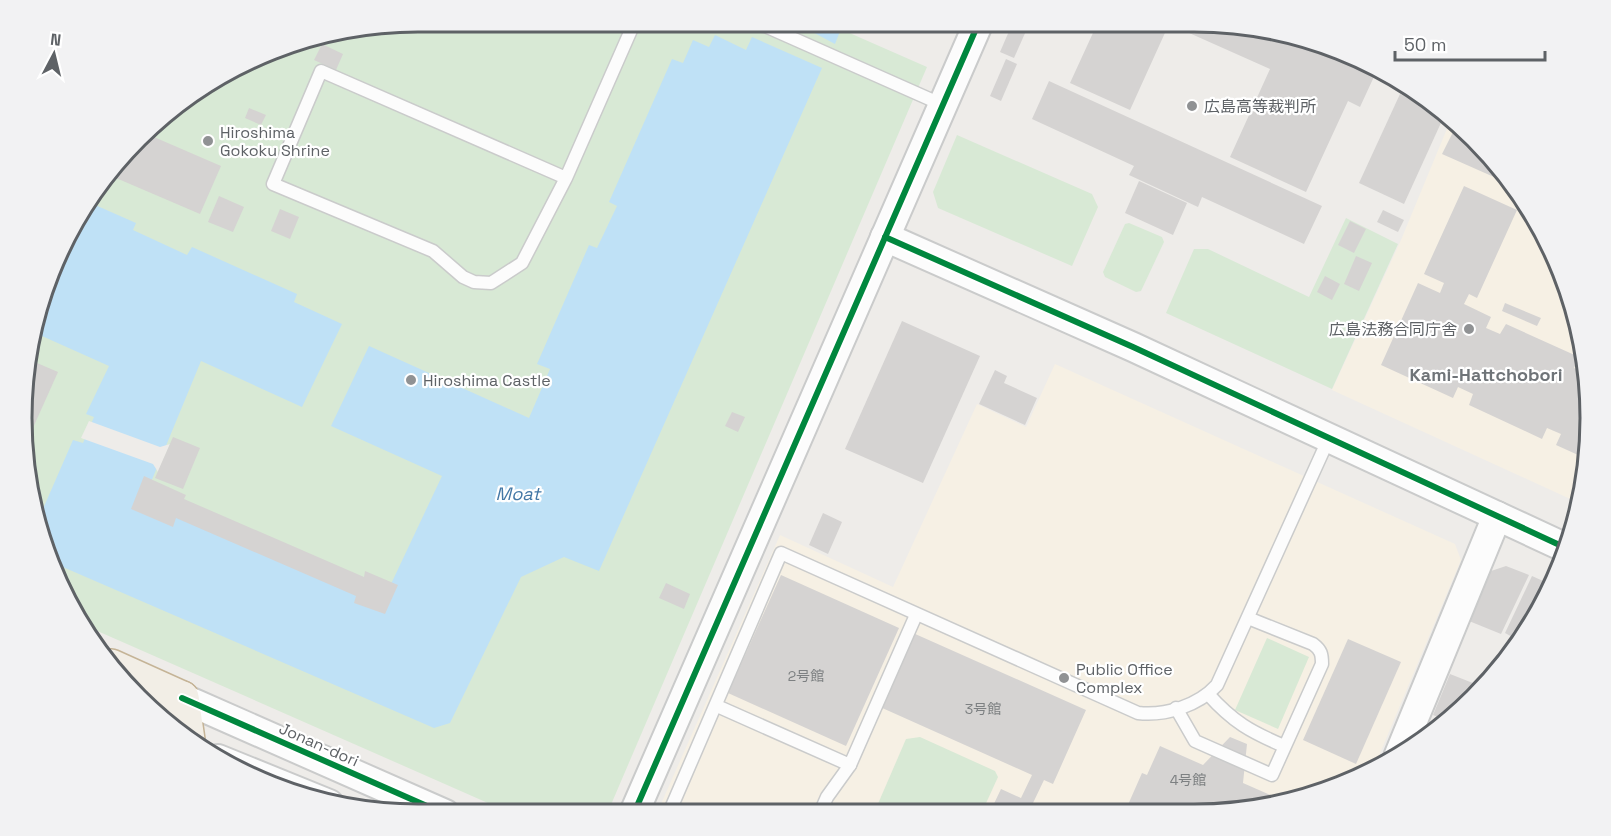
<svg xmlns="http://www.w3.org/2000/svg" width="1611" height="836" font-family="'Space Grotesk','Noto Sans JP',sans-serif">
  <rect width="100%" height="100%" fill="#eeece9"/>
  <!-- commercial -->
  <g fill="#f6f0e4">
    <path d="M1451 119 1492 157 1537 220 1569 291 1587 367 1589 444 1579 503 1332 390 1401 240Z"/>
    <path d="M1055 364 1455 544 1461 560 1373 770 1345 785 1245 812 657 813 780 535 893 587 977 404 1026 427Z"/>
  </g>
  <!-- green -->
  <g fill="#d8e9d5">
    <path d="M418 21H849L845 31 927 67 607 814H513L86 626 51 570 22 444 34 316 88 198 176 103 290 42Z"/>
    <path d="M957 135 1092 194 1098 207 1072 266 938 208 933 192Z"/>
    <path d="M1346 218 1398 244 1332 389 1166 313 1194 249H1208L1309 297Z"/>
    <path d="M1129 223 1162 237 1164 242 1141 291 1136 292 1105 277 1103 272 1125 224Z"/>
    <path d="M1267 638 1309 657 1278 729 1235 710Z"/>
    <path d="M920 737 995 771 998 777 982 812 874 813 906 739Z"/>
  </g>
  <!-- water -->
  <g fill="#bfe1f6">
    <path d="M792 21H844L835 44Z"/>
    <path d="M715 35 746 50 752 37 822 68 599 571 564 557 521 577 450 723 434 728 49 561 39 518 73 440 83 443 94 417 86 414 109 366 33 332 34 316 86 201 136 223 133 230 187 255 192 247 297 294 294 302 342 324 302 407 201 361 151 482 175 516 359 595 391 584 442 476 331 426 369 346 529 418 550 369 537 364 589 245 597 248 617 206 609 202 672 59 683 63 693 40 709 47Z"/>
  </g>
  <!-- pier -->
  <path fill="#eeece9" d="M89 421 160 447 170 444 158 472 153 464 81 438Z"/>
  <!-- building -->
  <g fill="#d5d3d2">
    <path d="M1013 22H1030L1014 58 1000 52Z"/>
    <path d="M1098 22H1219L1296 35 1378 68 1360 107 1348 101 1306 192 1230 157 1270 69 1169 24 1130 110 1070 83Z"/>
    <path d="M322 44 343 54 336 70 314 60Z"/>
    <path d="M1006 59 1017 64 1001 101 990 96Z"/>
    <path d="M1049 81 1322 206 1304 244 1202 197 1198 207 1129 175 1134 166 1032 119Z"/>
    <path d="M1400 94 1445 114 1404 204 1359 183Z"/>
    <path d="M249 108 266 115 261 125 245 118Z"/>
    <path d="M1457 124 1492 157 1512 185 1442 154Z"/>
    <path d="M147 134 221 166 200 214 109 175Z"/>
    <path d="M1139 181 1187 203 1173 235 1125 213Z"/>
    <path d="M1464 186 1517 210 1477 298 1469 294 1464 304 1491 317 1486 328 1500 334 1506 324 1579 357 1574 368 1587 374 1589 444 1587 459 1556 445 1561 434 1547 428 1542 439 1469 405 1473 394 1458 387 1453 398 1381 365 1418 283 1440 293 1444 283 1424 274Z"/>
    <path d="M219 196 244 207 233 232 208 222Z"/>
    <path d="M280 209 299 217 290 239 271 231Z"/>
    <path d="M1383 210 1404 220 1398 232 1377 222Z"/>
    <path d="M1350 221 1366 229 1354 253 1338 245Z"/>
    <path d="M1356 256 1372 263 1359 291 1344 284Z"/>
    <path d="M1325 276 1340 284 1332 300 1317 292Z"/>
    <path d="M1505 303 1541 318 1537 326 1502 311Z"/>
    <path d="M902 321 980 356 923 483 845 449Z"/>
    <path d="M30 360 58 372 28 439 23 436Z"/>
    <path d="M995 370 1007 376 1004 383 1037 398 1025 425 979 404Z"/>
    <path d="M732 412 745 417 738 432 725 426Z"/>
    <path d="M173 437 200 448 183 489 155 478Z"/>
    <path d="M144 476 186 495 184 499 364 577 365 571 398 585 385 614 354 603 356 596 176 518 173 527 131 509Z"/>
    <path d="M823 513 842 522 828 554 809 545Z"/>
    <path d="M1506 566 1529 575 1501 634 1469 621 1491 571Z"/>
    <path d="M781 575 899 628 846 746 728 693Z"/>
    <path d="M1532 576 1552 585 1518 640 1505 633Z"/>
    <path d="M666 583 690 594 684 609 659 598Z"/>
    <path d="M913 633 1086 710 1053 784 1044 780 1033 803 1053 812H990L1001 789 1021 798 1032 775 880 707Z"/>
    <path d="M1348 639 1401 662 1356 764 1303 740Z"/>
    <path d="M1450 674 1483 687 1445 720 1433 715Z"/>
    <path d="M1230 737 1247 744 1243 783 1284 801 1245 812H1131L1132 809 1127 807 1142 773 1147 775 1160 746 1203 765Z"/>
  </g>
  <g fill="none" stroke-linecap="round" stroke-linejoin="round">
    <defs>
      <g id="service">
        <path d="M737 21 765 26 943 105"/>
        <path d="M566 178 321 71 273 184 433 251 463 277 474 282 491 283 522 263 566 178 635 21"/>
        <path d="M1208 694C1233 722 1251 732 1284 746"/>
        <path d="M717 706 850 765"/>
        <path d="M1176 708 1195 741 1272 775 1322 664C1322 654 1321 650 1313 644L1248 618"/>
        <path d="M669 813 781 553 1138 713C1165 716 1198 706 1217 685L1329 438"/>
        <path d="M820 813 827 797 850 765 916 615"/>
      </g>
      <g id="tertiary">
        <path d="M885 237 1133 347 1566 548"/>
        <path d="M182 698 445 814"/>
        <path d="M1398 757 1497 516"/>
        <path d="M218 759 329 804"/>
        <path d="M634 813 979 22"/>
      </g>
      <g id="trunk">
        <path d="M111 666 182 698"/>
        <path d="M182 698 188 740"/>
      </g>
    </defs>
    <!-- service casing -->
    <use href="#service" stroke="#cacbcb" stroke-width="15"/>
    <!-- tertiary casing -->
    <use href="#tertiary" stroke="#cacbcb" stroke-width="32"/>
    <!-- trunk casing -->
    <use href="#trunk" stroke="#c5b497" stroke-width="36"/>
    <!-- service -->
    <use href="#service" stroke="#fcfcfc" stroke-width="12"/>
    <!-- tertiary -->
    <use href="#tertiary" stroke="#fcfcfc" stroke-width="28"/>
    <!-- trunk -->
    <use href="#trunk" stroke="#f2eee6" stroke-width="33"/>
    <defs>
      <g id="cycleway">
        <path d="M885 237 1133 347 1566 548"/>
        <path d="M182 698 445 814"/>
        <path d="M634 813 979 22"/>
      </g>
    </defs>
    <!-- cycleway casing -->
    <use href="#cycleway" stroke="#fff" stroke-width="10"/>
    <!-- cycleway -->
    <use href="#cycleway" stroke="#00873e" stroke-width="6"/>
  </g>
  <!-- markers -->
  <g fill="#909294" stroke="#fff" stroke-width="2">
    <circle cx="1192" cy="106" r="6"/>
    <circle cx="208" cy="141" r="6"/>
    <circle cx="1469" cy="329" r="6"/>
    <circle cx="411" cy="380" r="6"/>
    <circle cx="1064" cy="678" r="6"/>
  </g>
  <g text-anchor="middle" stroke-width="4.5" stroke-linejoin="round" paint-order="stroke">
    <!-- number labels -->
    <g font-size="14" fill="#7d8082">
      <text x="806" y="681">2号館</text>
      <text x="983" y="714">3号館</text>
      <text x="1188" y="785">4号館</text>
    </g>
    <!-- poi labels -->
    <g font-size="16" fill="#5e6266" stroke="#fff" text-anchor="start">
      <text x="1204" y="112">広島高等裁判所</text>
      <text x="220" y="138">Hiroshima<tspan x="220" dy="18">Gokoku Shrine</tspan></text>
      <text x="1457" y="335" text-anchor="end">広島法務合同庁舎</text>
      <text x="423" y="386">Hiroshima Castle</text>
      <text x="1076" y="675">Public Office<tspan x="1076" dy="18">Complex</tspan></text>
    </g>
    <!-- street labels -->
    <g font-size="16" fill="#5e6266" stroke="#fff">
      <text transform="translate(319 744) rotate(24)" y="6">Jonan-dori</text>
    </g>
    <!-- neighbourhood labels -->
    <g font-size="18" font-weight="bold" fill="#6f7478" stroke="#fff">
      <text x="1486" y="381">Kami-Hattchobori</text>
    </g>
    <!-- water labels -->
    <g font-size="18" font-style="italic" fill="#4478a6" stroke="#fff">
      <text x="518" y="500">Moat</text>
    </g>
  </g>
  <!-- crop -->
  <path d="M0 0H1611V836H0ZM418 32H1194A386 386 0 0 1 1580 418V418A386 386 0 0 1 1194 804H418A386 386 0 0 1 32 418V418A386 386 0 0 1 418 32Z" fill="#f2f2f3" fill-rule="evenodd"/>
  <path fill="none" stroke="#5e6266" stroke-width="3" d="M418 32H1194A386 386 0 0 1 1580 418V418A386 386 0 0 1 1194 804H418A386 386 0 0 1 32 418V418A386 386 0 0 1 418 32Z"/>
  <!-- north arrow -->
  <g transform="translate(54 54) rotate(7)" stroke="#ffffff" stroke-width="4.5" paint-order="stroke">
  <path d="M0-4.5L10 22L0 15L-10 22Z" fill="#5e6266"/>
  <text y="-9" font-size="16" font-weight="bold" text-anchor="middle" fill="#5e6266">N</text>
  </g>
  <!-- scale -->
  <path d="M1395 51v9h150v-9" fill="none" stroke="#5e6266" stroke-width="3"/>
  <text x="1404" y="51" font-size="18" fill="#5e6266" stroke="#ffffff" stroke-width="4.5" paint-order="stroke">50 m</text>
</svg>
